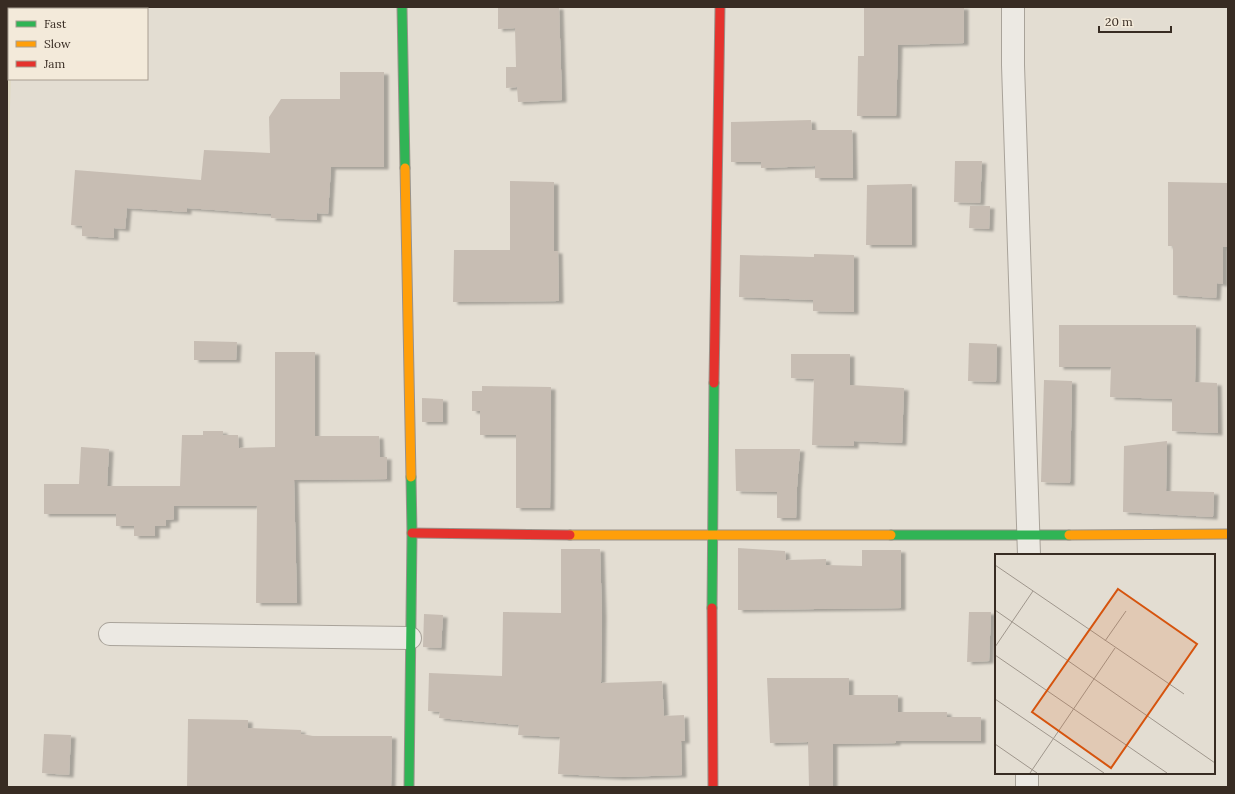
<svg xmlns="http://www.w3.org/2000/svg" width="1235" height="794" font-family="Lora,serif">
  <defs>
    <filter id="shadow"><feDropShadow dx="4.5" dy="2.5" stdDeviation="1" flood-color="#0004"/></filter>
  </defs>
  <rect width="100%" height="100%" fill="#e3ddd2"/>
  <!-- farmland -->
  <path fill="#e1dac4" d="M7 7H21L20 9H9V79H11L7 188Z"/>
  <!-- building -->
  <g fill="#c7bdb3" filter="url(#shadow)">
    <path d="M498 7H559L562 100 518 102 517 87 506 88V67H516L515 28 498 29Z"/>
    <path d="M864 7H964V43L898 45 896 116H857L858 56H864Z"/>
    <path d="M340 72H384V167H331L328 214 317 213V220L271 218V214L187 208V212L127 208 125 229 114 228V238L82 236V226L71 225 75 170 201 180 204 150 270 153 269 117 281 99H340Z"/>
    <path d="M811 120 812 130H852L853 178H815V166L761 168V162H731V122Z"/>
    <path d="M955 161H982L980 203 954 202Z"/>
    <path d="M510 181 554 182V251H558L559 301 453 302 454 250H510Z"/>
    <path d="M1168 182 1228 183V247H1223V284L1217 283 1216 298 1173 295V246H1168Z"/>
    <path d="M912 184V245H866L867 185Z"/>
    <path d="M970 206H990L989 229 969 228Z"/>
    <path d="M814 254 854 255V312L813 311V300L739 297 740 255 814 257Z"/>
    <path d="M1059 325H1196L1195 382 1217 383 1218 433 1172 431V399L1110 397 1111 367H1059Z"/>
    <path d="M194 341 237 342 236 360H194Z"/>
    <path d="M969 343 997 344 996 382 968 381Z"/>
    <path d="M275 352H315V436H379L380 457H387V479L294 480 297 603H256L257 506H174V519L166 520V526H155V536H134V526H116V514H44V484H79L81 447 109 449 107 486H180L182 435H203V431H223V435H238L239 448 275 447Z"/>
    <path d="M791 354H850V385L904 388 902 443 854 441V446L812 445 814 379 791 378Z"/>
    <path d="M1044 380 1072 381 1070 483 1041 482Z"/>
    <path d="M482 386 551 387 550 508H516V435H480V411H472V391H482Z"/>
    <path d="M422 398 443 399V422H422Z"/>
    <path d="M1167 441 1166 491 1214 492 1213 517 1123 512 1124 446Z"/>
    <path d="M735 449H800L797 487 796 518H777V492L736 491Z"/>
    <path d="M738 548 785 551 786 560 826 559V565L862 566V550H901V608L738 610Z"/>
    <path d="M561 549H600L602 615 601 683 662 681 664 716 684 715 685 741H681L682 775 619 777 558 774 560 737 518 735 519 725 439 718 440 712 428 711 429 673 502 676 503 612 561 613Z"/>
    <path d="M969 612H991L989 661 967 662Z"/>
    <path d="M424 614 443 615 441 648 423 647Z"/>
    <path d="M767 678H849V695H898V712H947V717H981V741H896V743L833 744V787H809L808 742 770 743Z"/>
    <path d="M188 719 248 720V728L301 730V734L313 736H392L391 787H187Z"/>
    <path d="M44 734 71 735 69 775 42 773Z"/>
  </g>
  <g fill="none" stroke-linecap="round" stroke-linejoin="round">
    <defs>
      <g id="street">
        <path d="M1013 7V65L1029 555"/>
        <path d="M110 634 410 638"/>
        <path d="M1027 787V773"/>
      </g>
      <g id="fast">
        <path d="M402 7 405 168"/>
        <path d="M891 535H1069"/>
        <path d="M712 608 714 383"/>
        <path d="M409 787 412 533 411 477"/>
      </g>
      <g id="slow">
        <path d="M405 168 411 477"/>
        <path d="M570 535H891"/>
        <path d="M1069 535 1228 534"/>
      </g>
      <g id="jam">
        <path d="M714 383 720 7"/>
        <path d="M412 533 570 535"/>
        <path d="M712 608 713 787"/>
      </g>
    </defs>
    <!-- street casing -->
    <use href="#street" stroke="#a9a39a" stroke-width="24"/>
    <!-- fast casing -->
    <use href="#fast" stroke="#99928a" stroke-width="11"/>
    <!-- slow casing -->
    <use href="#slow" stroke="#99928a" stroke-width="11"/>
    <!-- jam casing -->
    <use href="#jam" stroke="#99928a" stroke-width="11"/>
    <!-- street -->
    <use href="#street" stroke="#ece9e3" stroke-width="22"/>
    <!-- fast -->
    <use href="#fast" stroke="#30b455" stroke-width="9"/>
    <!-- slow -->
    <use href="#slow" stroke="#ff9f0a" stroke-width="9"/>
    <!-- jam -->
    <use href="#jam" stroke="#e5322d" stroke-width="9"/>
  </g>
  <!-- overview -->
  <g transform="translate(995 554)">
    <rect width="220" height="220" fill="#e3ddd2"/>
    <path fill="none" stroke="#9f968c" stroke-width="1" d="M0 11 189 140M0 56 220 209M110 87 131 57M0 93 38 37M0 101 172 219M0 145 109 219M0 190 42 219M35 219 120 94"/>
    <path fill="#d6540e" fill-opacity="0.15" stroke="#d6540e" stroke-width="2" d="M123 35 202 90 116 214 37 158Z"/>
    <rect width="220" height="220" fill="none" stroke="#382c23" stroke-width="2"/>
  </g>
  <!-- border -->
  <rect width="1235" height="794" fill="none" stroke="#382c23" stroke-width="16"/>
  <!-- legend -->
  <rect x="8" y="8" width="140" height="72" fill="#f3eada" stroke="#a89e91"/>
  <rect x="16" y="21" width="20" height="6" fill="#30b455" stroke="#a89e91"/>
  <text x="44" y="28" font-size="12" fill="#382c23">Fast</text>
  <rect x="16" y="41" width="20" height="6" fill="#ff9f0a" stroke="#a89e91"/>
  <text x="44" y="48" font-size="12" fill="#382c23">Slow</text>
  <rect x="16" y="61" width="20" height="6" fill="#e5322d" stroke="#a89e91"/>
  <text x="44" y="68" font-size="12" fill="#382c23">Jam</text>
  <!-- scale -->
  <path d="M1099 26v6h72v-6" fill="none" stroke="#382c23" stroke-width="2"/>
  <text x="1105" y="26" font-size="12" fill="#382c23" stroke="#f3eada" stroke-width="3" paint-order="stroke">20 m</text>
</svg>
